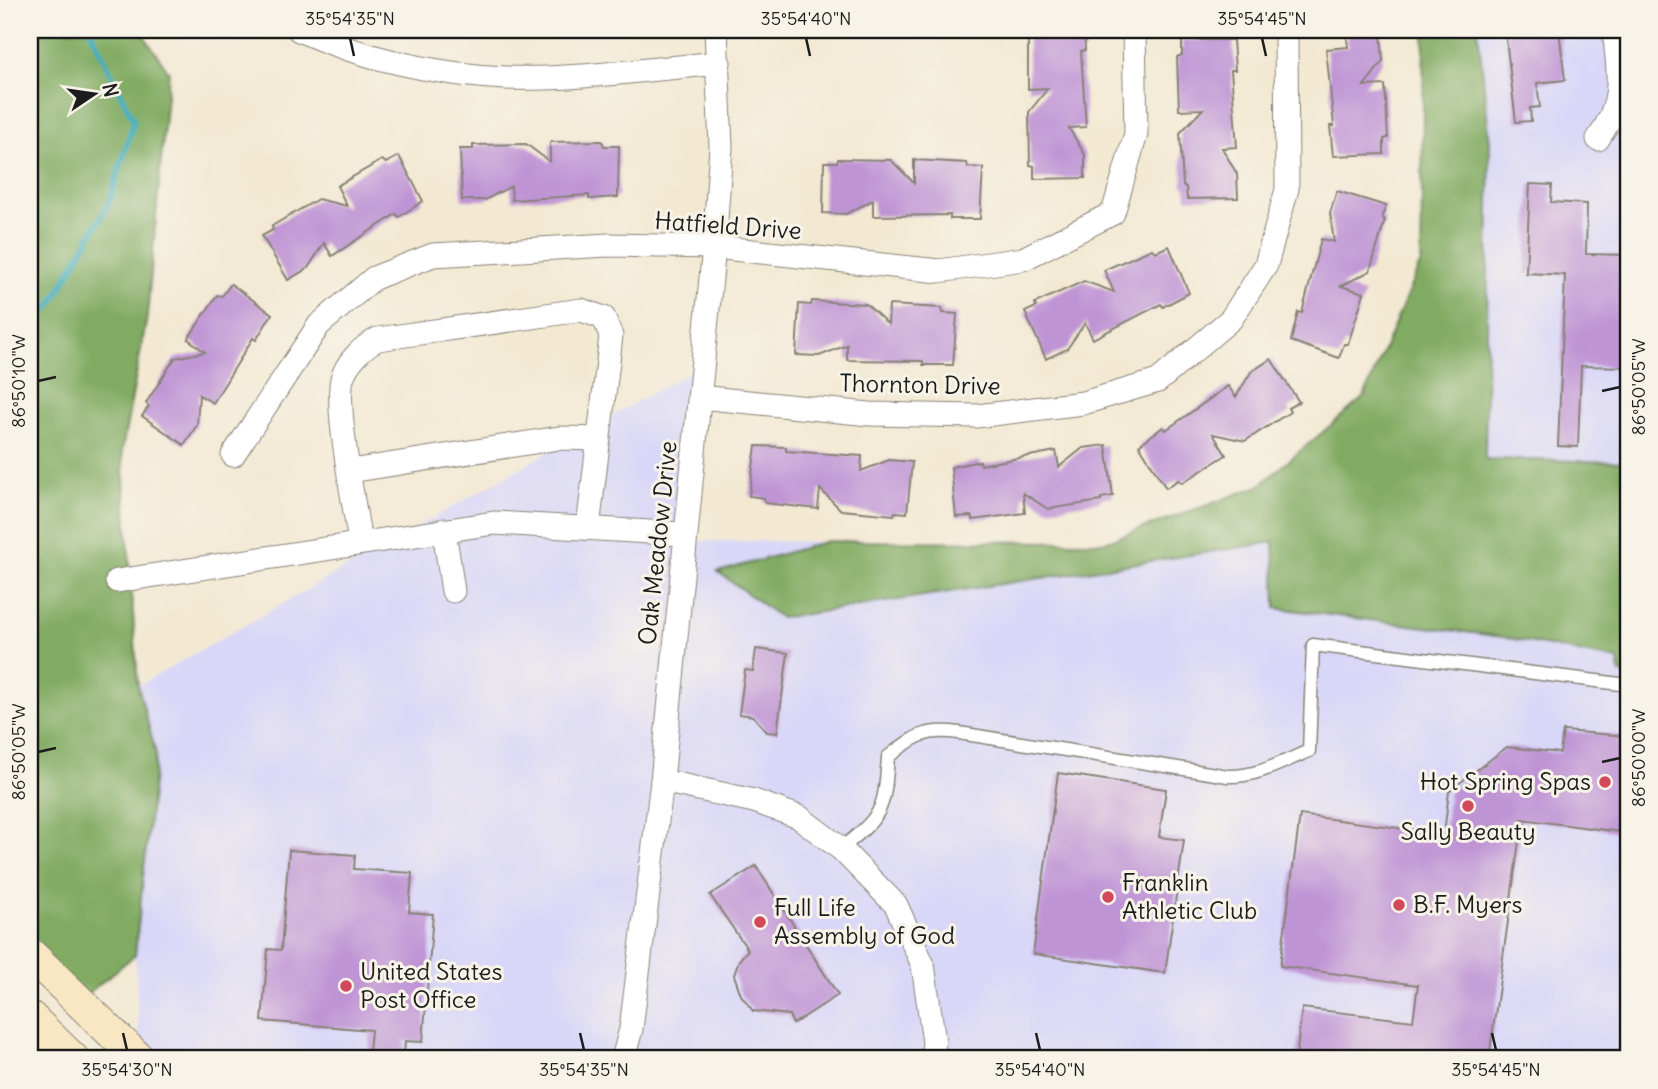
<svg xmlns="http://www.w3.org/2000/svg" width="1658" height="1089" font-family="Delius,sans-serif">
  <rect width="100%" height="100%" fill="#f7f3e8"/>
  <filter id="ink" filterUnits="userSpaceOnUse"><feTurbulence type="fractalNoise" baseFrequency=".0143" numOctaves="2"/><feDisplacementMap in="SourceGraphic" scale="14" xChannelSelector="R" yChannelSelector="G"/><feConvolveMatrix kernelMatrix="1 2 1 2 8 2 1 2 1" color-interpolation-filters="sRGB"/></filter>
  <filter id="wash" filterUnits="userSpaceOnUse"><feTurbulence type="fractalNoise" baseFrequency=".00686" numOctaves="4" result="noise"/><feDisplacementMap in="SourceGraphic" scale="28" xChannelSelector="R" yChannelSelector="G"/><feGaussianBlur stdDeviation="1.57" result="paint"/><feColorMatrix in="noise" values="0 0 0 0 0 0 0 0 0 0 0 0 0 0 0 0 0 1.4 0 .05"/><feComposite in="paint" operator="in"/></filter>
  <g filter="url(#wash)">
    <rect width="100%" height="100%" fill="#f3e9d3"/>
    <!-- built -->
    <path fill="#d9d7f8" d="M1424 30H1628V1059H140L135 955 156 754 138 686 703 364 685 541 1105 542 1259 486 1364 397 1421 262Z"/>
    <!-- forest -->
    <g fill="#81ab62" stroke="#4e643f" stroke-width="2">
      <path d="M30 30H140L169 72 147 317 122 450 138 686 156 754 135 955 79 1001 30 954Z"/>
      <path d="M1424 30H1478L1490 143 1485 459 1628 462V674L1620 673 1618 660 1504 637 1276 608 1274 542 781 618 718 572 828 541 1105 542 1259 486 1364 397 1421 262Z"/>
    </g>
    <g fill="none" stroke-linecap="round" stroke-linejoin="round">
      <!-- stream -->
      <path stroke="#3cabba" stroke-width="6" d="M30 328 51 305 109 203 134 121 90 30"/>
    </g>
    <g id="blocks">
      <!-- building -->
      <g fill="#bf94d5">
        <path d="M1032 30H1084L1085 50 1081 51 1086 127 1069 128 1085 155V178L1034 179V166L1030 165 1029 112 1048 88 1028 89V36Z"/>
        <path d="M1346 30 1381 32 1383 61 1364 86 1385 85 1388 138 1384 139V154L1333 156 1330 126H1334L1326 49 1348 47Z"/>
        <path d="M1505 30H1559L1565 80 1537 83 1540 107 1530 108 1531 121 1516 122Z"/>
        <path d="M1182 40H1233L1235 70H1231L1237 147 1222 148 1237 174 1238 198 1187 199 1186 187 1183 186 1180 133 1203 109 1179 110 1177 57 1182 55Z"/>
        <path d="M602 141 604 146H619L618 197 589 199V195L512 200 511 186 485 200H462L460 149H473V145L526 144 550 162V142Z"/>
        <path d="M399 156 423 201 399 217 396 214 332 256 324 243 308 268 288 280 262 236 273 230 272 226 318 199 347 206 337 186 382 160 386 163Z"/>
        <path d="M838 159 891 160 914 183V160L967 163 968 167 983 168 980 219H950V215L873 216V200L846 214 823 213 824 162H837Z"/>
        <path d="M1530 184 1552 185 1551 202 1587 204 1586 254 1628 255V367L1581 366 1578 447 1558 446 1565 275 1526 273Z"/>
        <path d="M1337 191 1386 206 1382 217 1385 220 1370 271 1341 286 1364 293 1348 344H1344L1339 358 1291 341 1298 312 1302 313 1321 239 1334 242 1330 213Z"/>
        <path d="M1169 246 1189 293 1163 307 1161 304 1093 339 1085 323 1067 349 1046 359 1025 312 1036 307 1035 303 1084 281 1114 292 1104 270 1152 249 1155 252Z"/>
        <path d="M231 284 272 314 256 340 253 338 213 403 199 395 197 425 184 445 142 416 149 406 146 403 175 358 205 352 188 339 217 295 222 296Z"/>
        <path d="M812 301 866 304 888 324 889 305 942 308 943 313 957 314 953 365H923V361L847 360V345L819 356 796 355 799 304 811 305Z"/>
        <path d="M1271 359 1299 402 1288 408 1290 412 1245 441 1213 434 1226 455 1182 483 1178 480 1166 488 1139 445 1163 427 1166 430 1228 386 1236 397 1251 372Z"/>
        <path d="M1106 445 1113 496 1101 498V501L1048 509 1023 493 1025 513 973 520 971 516 956 517 951 467 980 461 981 465 1056 451 1059 467 1083 448Z"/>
        <path d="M756 446 786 447V451L862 456 861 471 889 460 912 462 907 513 895 512 894 515 841 510 820 489 818 509 765 503 764 498 749 496Z"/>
        <path d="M756 649 788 653 777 733 767 732 753 716 739 714 745 670 753 671Z"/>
        <path d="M1563 731 1628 736V833L1522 819 1489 1059H1296L1302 1008 1413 1021 1418 985 1280 966 1300 815 1444 834 1449 791 1507 747 1560 753Z"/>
        <path d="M1058 773 1166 789 1159 837 1184 840 1165 973 1033 954Z"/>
        <path d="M289 850 355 855 354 869 412 873 409 912 433 914 423 1042 405 1041 404 1055 369 1052 371 1030 262 1021 268 949 281 950Z"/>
        <path d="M756 866 838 995 793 1024 789 1015 753 1011 741 995 734 975 739 960 748 950 710 895Z"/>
      </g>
    </g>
  </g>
  <g filter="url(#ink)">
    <use href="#blocks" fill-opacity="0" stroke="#888278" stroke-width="2"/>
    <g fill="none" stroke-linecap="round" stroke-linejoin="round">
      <defs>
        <path id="lane" d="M841 849C883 814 884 812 888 757 913 737 925 728 959 733L1228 776C1257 777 1282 762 1309 751L1313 645 1628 685"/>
        <g id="street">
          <path d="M299 30C361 58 438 75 506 78 574 80 652 69 719 63"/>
          <path d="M1598 139C1625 100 1619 75 1614 30"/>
          <path d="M699 397 869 414 977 416 1083 403 1158 381 1231 319 1266 265 1287 189 1286 30"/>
          <path d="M233 455 319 325 374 278 433 255 608 245 714 247 939 271 1023 259 1113 213 1136 134 1134 30"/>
          <path d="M350 471 559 438 599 439"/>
          <path d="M444 530 453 591"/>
          <path d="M360 543C355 507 335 410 342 379 346 363 363 346 378 339L581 310 604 318 611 336 588 528"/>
          <path d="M117 581 494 523 684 534"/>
          <path d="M662 781 754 801 799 817 841 849 896 905 923 965 934 1042 932 1059"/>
          <path d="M623 1059 631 1029 662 781 714 247 721 147 716 30"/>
        </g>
        <g id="secondary">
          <path d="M30 954 139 1059"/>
          <path d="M30 1017 73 1059"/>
        </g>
      </defs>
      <!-- lane casing -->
      <use href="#lane" stroke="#888278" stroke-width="15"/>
      <!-- street casing -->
      <use href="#street" stroke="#888278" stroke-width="25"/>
      <!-- secondary casing -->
      <use href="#secondary" stroke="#888278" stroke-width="34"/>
      <!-- lane -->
      <use href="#lane" stroke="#fff" stroke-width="12"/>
      <!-- street -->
      <use href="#street" stroke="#fff" stroke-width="23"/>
      <!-- secondary -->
      <use href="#secondary" stroke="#f9e7c3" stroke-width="32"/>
    </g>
  </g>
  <!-- ticks -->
  <path fill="none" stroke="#1c1c1c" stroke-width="2.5" d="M350 38 354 56M806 38 810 56M1262 38 1266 56M38 381 56 377M1602 391 1620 387M38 752 56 748M1602 762 1620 758M123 1033 127 1050M580 1033 584 1050M1036 1033 1040 1050M1492 1033 1496 1050"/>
  <!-- markers -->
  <g fill="#d1495b" stroke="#f7f3e8" stroke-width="2.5">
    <circle cx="1605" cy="782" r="7"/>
    <circle cx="1468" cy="806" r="7"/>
    <circle cx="1108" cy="897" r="7"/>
    <circle cx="1399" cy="905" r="7"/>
    <circle cx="760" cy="922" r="7"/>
    <circle cx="346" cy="986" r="7"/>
  </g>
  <g text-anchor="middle" stroke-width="6" stroke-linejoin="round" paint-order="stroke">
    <!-- street labels -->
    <g font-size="24" fill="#1c1c1c" stroke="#f7f3e8">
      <text transform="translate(728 226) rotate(4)" y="8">Hatfield Drive</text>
      <text transform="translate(920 385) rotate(1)" y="8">Thornton Drive</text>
      <text transform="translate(658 543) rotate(-84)" y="8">Oak Meadow Drive</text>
    </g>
    <!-- poi labels -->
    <g font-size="24" fill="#1c1c1c" stroke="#f7f3e8" text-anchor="start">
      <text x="1591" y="790" text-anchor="end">Hot Spring Spas</text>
      <text x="1468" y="840" text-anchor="middle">Sally Beauty</text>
      <text x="1122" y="891">Franklin<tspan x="1122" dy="28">Athletic Club</tspan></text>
      <text x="1413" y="913">B.F. Myers</text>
      <text x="774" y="916">Full Life<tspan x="774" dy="28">Assembly of God</tspan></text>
      <text x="360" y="980">United States<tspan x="360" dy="28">Post Office</tspan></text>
    </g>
  </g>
  <!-- margin -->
  <rect width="1658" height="1089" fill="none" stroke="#f7f3e8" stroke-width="77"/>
  <!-- north arrow -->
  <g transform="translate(94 94) rotate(77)" stroke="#f7f3e8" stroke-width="5" paint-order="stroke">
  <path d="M0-5L12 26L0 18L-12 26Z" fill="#1c1c1c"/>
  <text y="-10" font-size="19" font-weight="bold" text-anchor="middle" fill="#1c1c1c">N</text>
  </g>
  <rect x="38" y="38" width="1582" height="1012" fill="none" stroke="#1c1c1c" stroke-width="2.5"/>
  <g font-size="18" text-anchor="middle" fill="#1c1c1c">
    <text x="350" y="25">35°54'35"N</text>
    <text x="806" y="25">35°54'40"N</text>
    <text x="1262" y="25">35°54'45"N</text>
    <text transform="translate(19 381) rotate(-90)" y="6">86°50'10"W</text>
    <text transform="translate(1639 387) rotate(-90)" y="6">86°50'05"W</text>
    <text transform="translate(19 752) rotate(-90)" y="6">86°50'05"W</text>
    <text transform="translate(1639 758) rotate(-90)" y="6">86°50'00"W</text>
    <text x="127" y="1076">35°54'30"N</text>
    <text x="584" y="1076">35°54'35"N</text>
    <text x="1040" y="1076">35°54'40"N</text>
    <text x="1496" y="1076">35°54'45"N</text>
  </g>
</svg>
